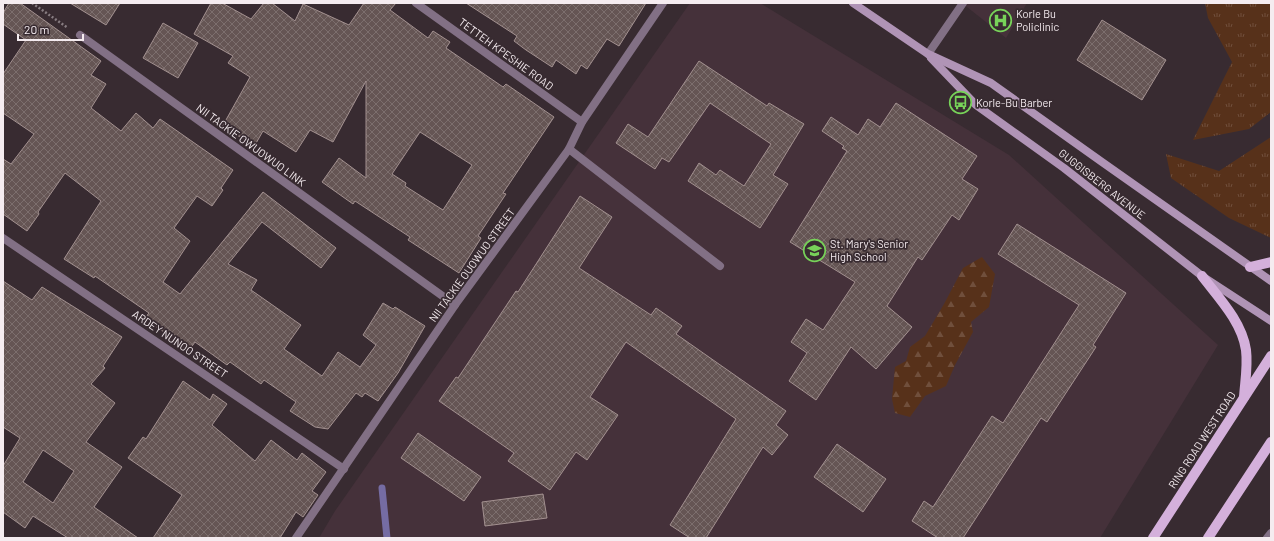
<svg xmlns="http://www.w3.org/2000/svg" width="1274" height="541" font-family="Barlow,sans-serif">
  <defs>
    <pattern id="grass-tufts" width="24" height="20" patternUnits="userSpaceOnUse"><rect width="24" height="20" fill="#57311a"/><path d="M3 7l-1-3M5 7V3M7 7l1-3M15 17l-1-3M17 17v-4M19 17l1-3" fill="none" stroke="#704f3c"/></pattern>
    <pattern id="forest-firs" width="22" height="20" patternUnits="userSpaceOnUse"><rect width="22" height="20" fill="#57311a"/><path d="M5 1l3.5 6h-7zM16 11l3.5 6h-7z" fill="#704f3c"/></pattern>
    <pattern id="building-cross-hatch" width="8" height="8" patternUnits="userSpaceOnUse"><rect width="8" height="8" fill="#655554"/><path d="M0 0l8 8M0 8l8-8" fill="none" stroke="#7c6e6d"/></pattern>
  </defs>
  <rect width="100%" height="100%" fill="#382b31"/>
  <!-- built -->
  <g fill="#45313a">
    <path d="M690 3H760L1009 155 1218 345 1100 538H319L335 511Z"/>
    <path d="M962 3H1027L1006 38Z"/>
  </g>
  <!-- grass -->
  <g fill="url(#grass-tufts)">
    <path d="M1205 3H1271V112L1249 129 1193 140 1232 62 1208 18Z"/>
    <path d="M1271 137V238L1229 218 1171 178 1166 154 1219 171Z"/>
  </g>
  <!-- forest -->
  <path fill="url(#forest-firs)" d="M982 257 995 274 989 307 971 322 973 332 955 365 946 386 925 396 910 417 895 413 892 399 895 367 906 361 910 347 925 336 944 304 963 268Z"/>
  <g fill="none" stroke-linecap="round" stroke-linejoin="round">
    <!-- stream -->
    <path stroke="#756ca3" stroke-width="7" d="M382 488 387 538"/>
  </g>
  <!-- building -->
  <g fill="url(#building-cross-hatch)" stroke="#a39190" fill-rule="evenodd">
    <path d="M9 3H20L101 61 91 75 106 84 91 108 121 131 136 113 153 128 160 119 233 170 221 188 223 190 212 206 197 196 174 228 190 241 163 282 180 294 263 192 336 248 321 268 262 222 228 264 257 280 251 290 301 325 284 349 322 376 338 352 360 367 376 345 363 335 383 303 393 309 395 307 425 326 398 373 378 401 365 393 362 397 356 393 328 429 315 427 290 411 296 402 264 380 261 384 230 362 227 365 195 342 188 352 165 338 167 334 144 319 149 313 95 276 94 278 64 259 101 201 65 173 38 212 39 214 27 231 3 214V159L11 164 34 134 3 113V74L26 40 3 24V13Z"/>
    <path d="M70 3H120L106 25Z"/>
    <path d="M211 3H222L251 19 264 3H272L295 21 303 4 349 25 364 3H396L390 10 428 38 433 31 450 42 446 48 503 87 506 84 554 117 503 193 506 194 478 236 481 238 459 273 408 240 410 237 355 201 353 204 322 182 339 158 366 178V81L333 142 310 130 296 152 263 131 255 145 222 127 250 77 228 63 233 56 194 34ZM420 132 472 165 443 210 405 186 406 183 392 174Z"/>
    <path d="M466 3H646L619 46 607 39 587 69 581 65 576 74 556 60 552 67 526 50 514 41 517 36Z"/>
    <path d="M1102 20 1166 60 1142 100 1077 60Z"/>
    <path d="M163 23 198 43 178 78 143 58Z"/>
    <path d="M699 61 767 106 769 103 804 124 773 175 788 184 760 228 688 181 699 163 716 175 720 170 744 186 771 144 710 103 669 162 662 158 655 169 616 143 628 124 648 137Z"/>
    <path d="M896 103 977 156 962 179 978 189 959 220 952 215 922 260 918 257 887 306 912 327 876 369 851 347 816 400 789 381 807 353 791 342 806 319 823 330 855 282 790 242 847 151 842 148 844 146 822 131 831 117 858 135 868 119 880 127Z"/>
    <path d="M580 196 612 217 579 268 651 315 656 308 682 326 676 334 786 411 776 425 788 435 772 455 763 447 706 538H690L670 525 736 419 626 342 590 397 618 415 587 460 576 452 550 490 508 461 514 453 439 401 456 377 458 378 516 291 518 292Z"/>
    <path d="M1017 224 1126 293 1093 345 1096 347 1047 422 1041 418 963 538H938L912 521 924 501 933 507 992 416 1003 423 1079 305 998 254Z"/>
    <path d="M3 281 32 300 42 287 122 337 103 366 105 368 91 384 115 403 86 442 122 467 94 507 138 538H68L33 516 25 528 3 512V466L20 438 3 427ZM43 450 74 471 53 503 23 482Z"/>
    <path d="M183 381 210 400 213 394 227 404 212 425 255 461 271 440 297 460 302 453 326 472 312 491 318 495 303 517 296 512 280 538H153L182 495 128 458 143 437 146 439Z"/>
    <path d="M418 433 481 477 464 501 401 458Z"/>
    <path d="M837 444 886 479 863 512 814 477Z"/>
    <path d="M543 494 547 518 485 526 482 502Z"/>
  </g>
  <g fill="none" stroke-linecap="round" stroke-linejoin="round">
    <!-- path -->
    <path stroke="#887d82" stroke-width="2.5" stroke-dasharray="2 2" stroke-linecap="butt" d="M32 3 68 28"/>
    <!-- lane -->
    <g stroke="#827085" stroke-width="8">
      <path d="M569 149 720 266"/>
      <path d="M1267 538 1271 533"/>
    </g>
    <!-- street -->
    <g stroke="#827085" stroke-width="8">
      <path d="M416 3 582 122"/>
      <path d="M80 35 455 305"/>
      <path d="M928 54 963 3"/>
      <path d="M3 238 344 469"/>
      <path d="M296 538 455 305 569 149 582 122 663 3"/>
    </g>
    <!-- secondary -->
    <g stroke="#b094b6" stroke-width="8">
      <path d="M853 3 928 54 991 83 1102 162 1271 281"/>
      <path d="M931 58 976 105 1064 168 1202 276 1271 321"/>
    </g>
    <!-- primary -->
    <g stroke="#d4b0db" stroke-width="10">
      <path d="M1250 267 1271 262"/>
      <path d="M1202 276C1219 298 1242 322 1246 350 1248 366 1245 382 1244 397"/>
      <path d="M1153 538 1271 356"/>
      <path d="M1208 538 1271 442"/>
    </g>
  </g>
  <!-- icons -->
  <defs>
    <symbol id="hospital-ring" viewBox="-11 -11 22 22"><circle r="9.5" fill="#382b31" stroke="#77d259" stroke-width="1.5"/><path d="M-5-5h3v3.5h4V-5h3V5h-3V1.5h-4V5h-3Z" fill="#77d259"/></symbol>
    <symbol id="bus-ring" viewBox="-11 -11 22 22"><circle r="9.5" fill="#382b31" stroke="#77d259" stroke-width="1.5"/><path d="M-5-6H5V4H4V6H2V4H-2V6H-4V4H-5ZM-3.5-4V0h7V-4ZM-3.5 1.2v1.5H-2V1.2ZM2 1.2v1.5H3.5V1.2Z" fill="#77d259"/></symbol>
    <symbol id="school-ring" viewBox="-11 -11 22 22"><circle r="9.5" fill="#382b31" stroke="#77d259" stroke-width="1.5"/><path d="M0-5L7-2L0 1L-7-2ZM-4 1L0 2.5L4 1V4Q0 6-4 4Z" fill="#77d259"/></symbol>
  </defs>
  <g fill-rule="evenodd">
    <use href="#hospital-ring" x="988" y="8" width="25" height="25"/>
    <use href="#bus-ring" x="948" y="90" width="25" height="25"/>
    <use href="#school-ring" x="802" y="238" width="25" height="25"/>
  </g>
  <g text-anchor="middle" stroke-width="3.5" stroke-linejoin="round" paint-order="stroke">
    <!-- poi labels -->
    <g font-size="11" fill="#f5ecf0" stroke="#382b31" text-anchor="start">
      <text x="1016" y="18">Korle Bu<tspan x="1016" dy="13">Policlinic</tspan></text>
      <text x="976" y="107">Korle-Bu Barber</text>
      <text x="830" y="248">St. Mary's Senior<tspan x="830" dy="13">High School</tspan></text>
    </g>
    <!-- street labels -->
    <g font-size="11" fill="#f5ecf0" stroke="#382b31">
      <text transform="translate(506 54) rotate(36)" y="4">TETTEH KPESHIE ROAD</text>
      <text transform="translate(251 145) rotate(36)" y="4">NII TACKIE OWUOWUO LINK</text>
      <text transform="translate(1102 184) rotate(38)" y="4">GUGGISBERG AVENUE</text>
      <text transform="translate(472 265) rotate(-54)" y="4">NII TACKIE OUOWUO STREET</text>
      <text transform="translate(180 344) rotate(34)" y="4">ARDEY NUNOO STREET</text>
      <text transform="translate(1202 440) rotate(-57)" y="4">RING ROAD WEST ROAD</text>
    </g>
  </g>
  <!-- border -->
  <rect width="1274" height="541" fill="none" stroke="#f5ecf0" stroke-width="8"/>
  <!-- scale -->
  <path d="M18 34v6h65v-6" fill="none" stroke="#f5ecf0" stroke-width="2"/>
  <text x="24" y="34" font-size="12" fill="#f5ecf0" stroke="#382b31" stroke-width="3" paint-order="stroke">20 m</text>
</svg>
